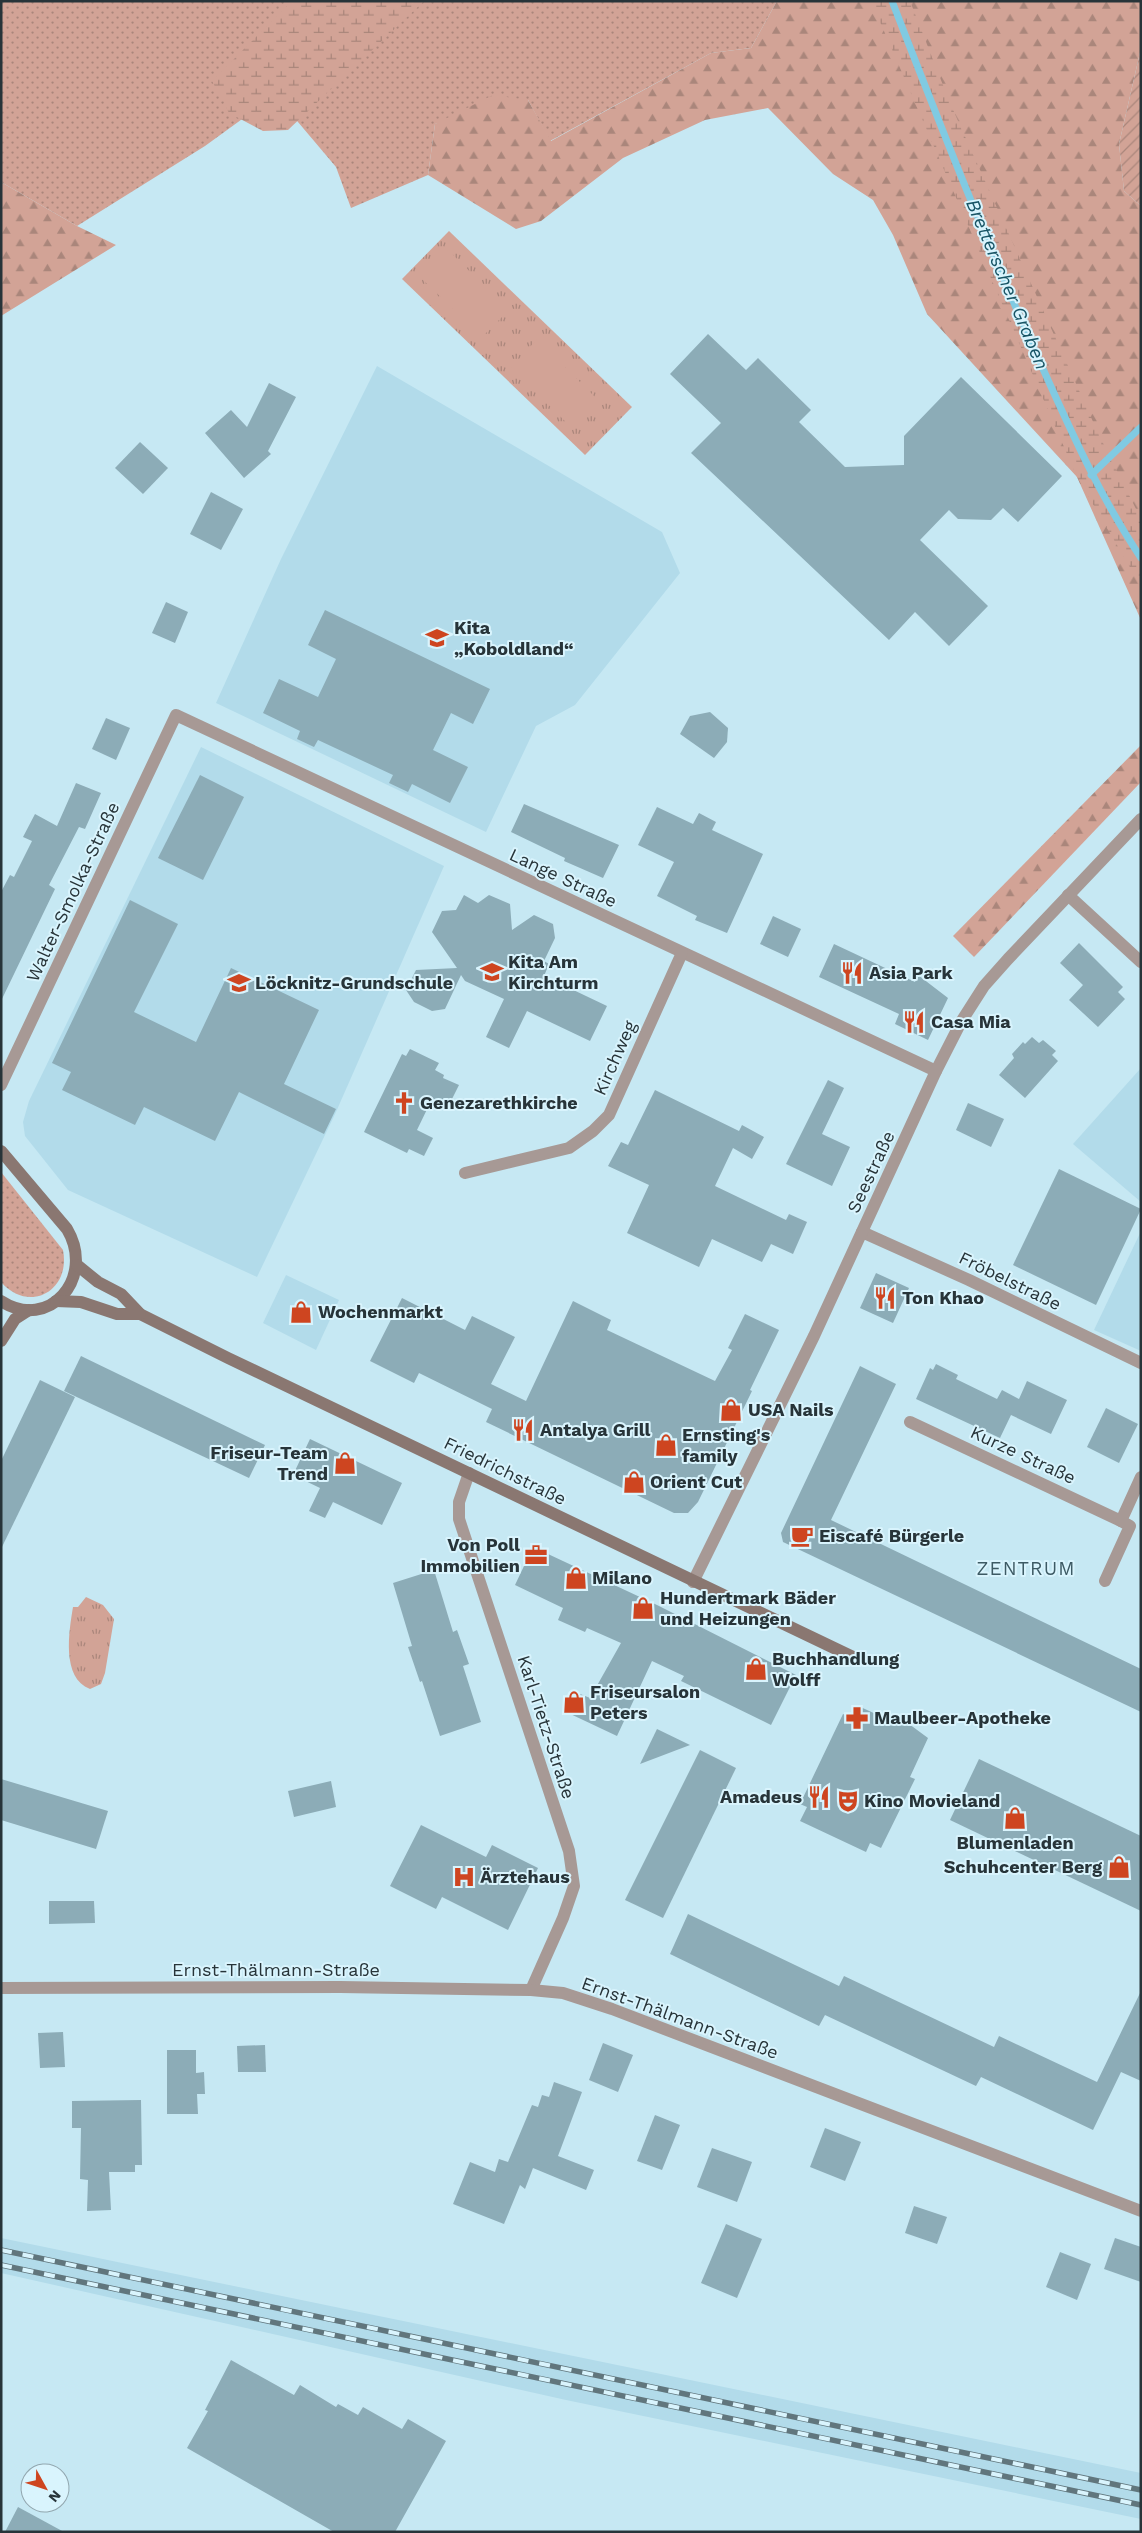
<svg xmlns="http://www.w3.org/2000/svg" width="1142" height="2533" font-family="'Work Sans',sans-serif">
  <defs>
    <pattern id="grass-dots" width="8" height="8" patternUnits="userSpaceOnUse" patternTransform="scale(1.25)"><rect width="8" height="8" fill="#d2a396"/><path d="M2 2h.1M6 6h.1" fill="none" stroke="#aa867b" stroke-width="1.8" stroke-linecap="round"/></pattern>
    <pattern id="forest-firs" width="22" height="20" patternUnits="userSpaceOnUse" patternTransform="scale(1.25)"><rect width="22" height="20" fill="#d2a396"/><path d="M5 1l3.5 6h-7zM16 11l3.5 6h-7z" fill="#aa867b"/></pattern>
    <pattern id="wetland-marsh" width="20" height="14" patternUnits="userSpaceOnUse" patternTransform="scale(1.25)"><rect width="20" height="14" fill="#d2a396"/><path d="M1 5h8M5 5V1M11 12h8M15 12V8" fill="none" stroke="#aa867b"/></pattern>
    <pattern id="park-tufts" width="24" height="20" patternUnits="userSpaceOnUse" patternTransform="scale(1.25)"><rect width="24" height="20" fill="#d2a396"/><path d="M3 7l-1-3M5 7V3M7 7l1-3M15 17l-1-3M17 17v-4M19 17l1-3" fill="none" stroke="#aa867b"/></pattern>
    <pattern id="garden-furrows" width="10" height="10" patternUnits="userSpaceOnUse" patternTransform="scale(1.25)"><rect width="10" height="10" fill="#d2a396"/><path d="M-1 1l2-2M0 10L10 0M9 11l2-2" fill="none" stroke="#aa867b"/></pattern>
  </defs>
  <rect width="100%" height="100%" fill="#c6e8f3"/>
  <!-- built -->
  <g fill="#b2dbea">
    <path d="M377 366 662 532 680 573 575 705 536 726 486 832 216 703 281 559Z"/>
    <path d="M201 747 444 866 336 1112 257 1277 68 1190 25 1136 23 1122 29 1101Z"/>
    <path d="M1141 1068V1202L1073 1144Z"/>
    <path d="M1141 1231V1351L1094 1330Z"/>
    <path d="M286 1275 339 1300 316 1350 263 1323Z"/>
    <path d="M1 2238 1141 2473V2519L566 2400 1 2273Z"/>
  </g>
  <!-- grass -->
  <g fill="url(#grass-dots)">
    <path d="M1 1H777L751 48 711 53 550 141 528 100 435 124 428 175 351 208 336 167 287 109 260 106 205 146 77 226 1 182Z"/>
    <path d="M1 1172 63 1250C71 1291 29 1314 1 1282Z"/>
  </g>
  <!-- forest -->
  <g fill="url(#forest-firs)">
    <path d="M777 1H1141V48L1119 144 1124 191 1141 206V620L1077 477 927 314 893 235 873 200 833 174 768 108 705 120 623 158 541 221 516 229 428 175 435 124 493 95 528 100 551 141 711 53 751 48Z"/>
    <path d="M1 182 77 226 116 245 1 316Z"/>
    <path d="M1141 745V782L974 957 953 936Z"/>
  </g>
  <!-- wetland -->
  <g fill="url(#wetland-marsh)">
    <path d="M292 1H424L288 130 263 131 229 113 212 81Z"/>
    <path d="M871 1H910L950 103 1099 435 1141 519V586L1077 477Z"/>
  </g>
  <!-- park -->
  <g fill="url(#park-tufts)">
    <path d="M449 231 632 407 585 455 402 279Z"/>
    <path d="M86 1597 103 1605 114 1619 105 1673 101 1684 90 1689C61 1678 69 1631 73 1607H78Z"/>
  </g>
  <!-- garden -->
  <path fill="url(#garden-furrows)" d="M1141 48V206L1124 191 1119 144Z"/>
  <!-- pitch -->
  <g fill="#d2a396">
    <path d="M448 250 509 310 482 337 421 278Z"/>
    <path d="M537 339 598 400 571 427 511 368Z"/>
  </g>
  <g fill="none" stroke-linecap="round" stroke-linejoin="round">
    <!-- stream -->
    <g stroke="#80cae2" stroke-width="7">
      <path d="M892 1C939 122 986 242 1039 360 1070 429 1099 495 1141 558"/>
      <path d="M1091 475 1141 427"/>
    </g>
  </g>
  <!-- building -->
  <g fill="#8cacb7">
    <path d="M708 334 746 370 758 358 811 410 799 422 845 467 904 465V436L961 377 1062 476 1018 522 1003 508 991 520 958 519 949 510 920 540 988 606 949 646 915 612 889 640 691 453 721 423 670 374Z"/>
    <path d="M269 383 296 397 268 451 271 454 244 478 205 433 231 410 247 427Z"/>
    <path d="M140 442 168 468 143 494 115 468Z"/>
    <path d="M211 492 243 509 221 550 190 534Z"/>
    <path d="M166 602 188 612 175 643 152 633Z"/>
    <path d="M325 610 490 689 473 724 451 713 433 750 468 767 450 803 412 784 408 792 389 783 393 775 318 740 314 747 297 739 300 731 263 713 279 679 318 697 336 659 308 645Z"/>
    <path d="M710 712 728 728 727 742 714 758 680 734 690 716Z"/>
    <path d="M106 718 130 728 116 760 92 749Z"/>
    <path d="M200 775 244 797 203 880 158 858Z"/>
    <path d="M76 783 101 793 85 829 79 827 49 885 55 889 1 1001V892L10 875 14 877 32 841 23 837 35 814 57 826Z"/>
    <path d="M524 804 619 845 603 878 564 861 565 858 511 832Z"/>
    <path d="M657 807 693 824 699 813 716 822 712 830 763 854 727 933 695 920 697 916 657 896 674 862 638 845Z"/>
    <path d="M464 895 478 903 489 895 510 904 512 930 534 915 553 924 555 938 544 961 549 964 544 976 607 1006 590 1041 527 1011 509 1048 486 1037 504 999 465 981 461 975 445 1009 432 1011 414 1002 406 990 416 970 457 968 432 932 442 911 456 910Z"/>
    <path d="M130 900 178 924 134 1012 196 1042 231 968 319 1010 284 1084 336 1109 324 1134 239 1092 215 1141 144 1107 135 1125 62 1090 71 1072 52 1063Z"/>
    <path d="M773 916 801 929 788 957 760 944Z"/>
    <path d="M1079 943 1123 987 1118 992 1125 999 1098 1027 1069 1000 1083 985 1060 963Z"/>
    <path d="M834 944 915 982 918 975 948 998 928 1040 895 1024 899 1014 819 977Z"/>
    <path d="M1032 1037 1039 1043 1043 1040 1056 1051 1052 1055 1058 1061 1025 1098 999 1075 1014 1058 1012 1054 1023 1042 1025 1044Z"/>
    <path d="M410 1049 439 1063 435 1070 444 1075 443 1078 459 1085 448 1107 432 1099 417 1130 433 1138 424 1156 409 1149 407 1153 364 1132 402 1054 406 1056Z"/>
    <path d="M828 1080 844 1088 822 1134 850 1147 832 1186 786 1164Z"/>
    <path d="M655 1090 739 1131 742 1125 764 1137 752 1159 733 1148 715 1186 786 1220 789 1214 807 1222 793 1254 771 1244 762 1262 712 1239 699 1267 627 1233 649 1185 608 1166 621 1142 628 1145Z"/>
    <path d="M968 1103 1004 1119 991 1147 956 1130Z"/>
    <path d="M1059 1169 1141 1209 1096 1305 1013 1265Z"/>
    <path d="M876 1273 909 1288 893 1323 860 1308Z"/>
    <path d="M402 1298 465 1330 472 1316 515 1337 491 1384 526 1401 573 1301 611 1320 607 1330 715 1381 732 1350 728 1348 745 1314 779 1330 750 1390 752 1391 698 1502 688 1513H674L486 1422 492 1409 419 1373 414 1383 370 1361Z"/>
    <path d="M81 1356 265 1445 249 1478 64 1391Z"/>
    <path d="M936 1364 958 1375 956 1379 997 1399 1002 1390 1019 1399 1027 1381 1067 1400 1051 1434 1011 1415 1000 1438 916 1399 930 1368 933 1370Z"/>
    <path d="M860 1366 896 1384 831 1520 1141 1669V1712L783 1542 781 1533Z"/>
    <path d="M40 1380 75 1397 1 1549V1461Z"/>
    <path d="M1106 1408 1138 1424 1119 1463 1087 1447Z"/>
    <path d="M310 1439 402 1483 382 1525 333 1502 325 1518 309 1511 320 1488 293 1475Z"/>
    <path d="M533 1547 657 1605 796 1675 771 1725 681 1681 684 1676 652 1661 617 1736 564 1711 573 1691 590 1698 621 1643 587 1628 585 1632 558 1620 563 1608 515 1585Z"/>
    <path d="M434 1570 453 1632 457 1630 469 1664 463 1666 481 1722 440 1736 422 1681 420 1682 408 1647 412 1646 393 1583Z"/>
    <path d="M856 1705 887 1719 909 1724 928 1738 910 1777 915 1779 881 1848 870 1843 866 1852 800 1821 807 1807 800 1804 843 1714 850 1717Z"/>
    <path d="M657 1729 690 1745 640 1764Z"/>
    <path d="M700 1750 736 1768 663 1918 625 1900Z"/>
    <path d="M979 1759 1141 1836V1911L950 1820Z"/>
    <path d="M1 1779 108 1811 96 1849 1 1820Z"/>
    <path d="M331 1781 336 1807 294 1817 288 1791Z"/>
    <path d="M421 1825 486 1857 492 1845 538 1868 508 1930 442 1897 436 1909 390 1886Z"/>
    <path d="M49 1901H94L95 1923 49 1924Z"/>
    <path d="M688 1914 839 1986 844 1976 994 2047 999 2036 1097 2082 1141 1991V2081L1121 2072 1093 2130 981 2077 976 2086 825 2015 819 2026 670 1954Z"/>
    <path d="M63 2032 65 2067 40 2068 38 2033Z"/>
    <path d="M603 2043 633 2055 618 2092 589 2080Z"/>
    <path d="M265 2045 266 2072H238L237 2046Z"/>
    <path d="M167 2050H196V2073L204 2072 205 2094H197L198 2114H167Z"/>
    <path d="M554 2082 582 2092 558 2156 594 2170 586 2190 533 2168 525 2189 520 2185 504 2224 453 2204 470 2162 495 2172 499 2159 508 2162 532 2105 538 2107 542 2095 549 2097Z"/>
    <path d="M141 2100 142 2165H135V2172H109L111 2210 87 2211 88 2180 80 2179 81 2128H72V2101Z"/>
    <path d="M655 2115 680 2125 662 2170 637 2161Z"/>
    <path d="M825 2128 861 2142 845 2181 810 2167Z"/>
    <path d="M712 2148 752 2162 737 2202 697 2187Z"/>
    <path d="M914 2206 947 2217 937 2244 905 2233Z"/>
    <path d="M726 2224 762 2239 737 2298 701 2283Z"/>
    <path d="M1115 2238 1141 2247V2282L1104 2269Z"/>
    <path d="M1060 2252 1091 2264 1077 2300 1046 2287Z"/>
    <path d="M231 2360 294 2395 300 2385 336 2407 338 2404 358 2415 363 2407 402 2429 408 2419 446 2441 395 2532H334L187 2448 208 2411 205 2410Z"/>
    <path d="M18 2507 64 2532H5Z"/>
  </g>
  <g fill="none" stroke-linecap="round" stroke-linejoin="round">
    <!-- minor -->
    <g stroke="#a79995" stroke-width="12">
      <path d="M1068 895 1141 962"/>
      <path d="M1 1085 176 715 936 1071"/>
      <path d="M465 1173 569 1148 593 1131 609 1115 682 953"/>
      <path d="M862 1232 969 1280 1141 1363"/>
      <path d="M910 1422 1121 1521"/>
      <path d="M469 1473 459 1502V1519L569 1851 574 1886 563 1918 531 1990"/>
      <path d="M1105 1581 1130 1526 1121 1521 1141 1477"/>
      <path d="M693 1582 814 1336 936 1071 961 1022 984 986 1008 959 1141 819"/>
      <path d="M1 1988 340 1987 531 1990 563 1993 612 2009 1141 2211"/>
    </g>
    <!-- secondary -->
    <g stroke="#8a7771" stroke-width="12">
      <path d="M1 1151 67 1229C96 1278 49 1332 1 1301"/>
      <path d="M77 1265 98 1282 121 1294 140 1314 228 1358 855 1658"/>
      <path d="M56 1301 81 1302 117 1314H140"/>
      <path d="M1 1341 15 1319 29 1310"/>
    </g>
    <defs>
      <g id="rail">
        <path d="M1 2250 1141 2490"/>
        <path d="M1 2265 1141 2505"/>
      </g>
    </defs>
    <!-- rail casing -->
    <use href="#rail" stroke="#61767d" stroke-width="5.5"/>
    <!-- rail -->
    <use href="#rail" stroke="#d9f4fd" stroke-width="4" stroke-dasharray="11" stroke-linecap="butt"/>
  </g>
  <!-- icons -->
  <defs>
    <symbol id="school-bare" viewBox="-9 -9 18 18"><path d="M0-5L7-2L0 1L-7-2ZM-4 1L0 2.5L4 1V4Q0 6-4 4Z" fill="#ce4520" stroke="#d9f4fd" stroke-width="2.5" paint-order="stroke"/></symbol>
    <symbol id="restaurant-bare" viewBox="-9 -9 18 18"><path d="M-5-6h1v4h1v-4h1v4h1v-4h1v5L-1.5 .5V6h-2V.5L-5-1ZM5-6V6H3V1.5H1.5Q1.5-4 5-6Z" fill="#ce4520" stroke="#d9f4fd" stroke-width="2.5" paint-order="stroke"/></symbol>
    <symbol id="church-bare" viewBox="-9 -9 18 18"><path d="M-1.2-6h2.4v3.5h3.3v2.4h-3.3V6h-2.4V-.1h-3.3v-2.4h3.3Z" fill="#ce4520" stroke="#d9f4fd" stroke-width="2.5" paint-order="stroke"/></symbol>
    <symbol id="shop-bare" viewBox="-9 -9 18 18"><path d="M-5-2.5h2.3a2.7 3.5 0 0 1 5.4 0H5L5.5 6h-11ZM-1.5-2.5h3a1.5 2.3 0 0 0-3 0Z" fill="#ce4520" stroke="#d9f4fd" stroke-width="2.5" paint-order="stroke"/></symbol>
    <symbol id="cafe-bare" viewBox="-9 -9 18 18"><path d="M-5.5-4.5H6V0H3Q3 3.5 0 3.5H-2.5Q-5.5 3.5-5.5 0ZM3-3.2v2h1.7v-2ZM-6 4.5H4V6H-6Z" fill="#ce4520" stroke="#d9f4fd" stroke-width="2.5" paint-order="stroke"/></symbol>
    <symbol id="office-bare" viewBox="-9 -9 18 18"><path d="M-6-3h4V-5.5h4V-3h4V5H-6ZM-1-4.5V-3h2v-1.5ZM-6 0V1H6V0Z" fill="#ce4520" stroke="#d9f4fd" stroke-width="2.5" paint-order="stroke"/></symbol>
    <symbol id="pharmacy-bare" viewBox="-9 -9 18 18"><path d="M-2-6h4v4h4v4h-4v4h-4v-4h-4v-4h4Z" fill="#ce4520" stroke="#d9f4fd" stroke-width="2.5" paint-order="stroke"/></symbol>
    <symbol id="theatre-bare" viewBox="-9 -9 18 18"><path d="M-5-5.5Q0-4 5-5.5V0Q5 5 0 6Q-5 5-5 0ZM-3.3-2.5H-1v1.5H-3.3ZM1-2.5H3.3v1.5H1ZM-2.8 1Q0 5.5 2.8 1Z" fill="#ce4520" stroke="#d9f4fd" stroke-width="2.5" paint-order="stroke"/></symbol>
    <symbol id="hospital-bare" viewBox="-9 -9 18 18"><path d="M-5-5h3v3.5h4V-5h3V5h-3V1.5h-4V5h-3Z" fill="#ce4520" stroke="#d9f4fd" stroke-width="2.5" paint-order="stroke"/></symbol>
  </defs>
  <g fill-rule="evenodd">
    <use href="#school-bare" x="421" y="622" width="32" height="32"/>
    <use href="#school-bare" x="476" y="956" width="32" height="32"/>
    <use href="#restaurant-bare" x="836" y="957" width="32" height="32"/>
    <use href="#school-bare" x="223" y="967" width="32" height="32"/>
    <use href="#restaurant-bare" x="898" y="1006" width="32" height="32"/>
    <use href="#church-bare" x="388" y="1087" width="32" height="32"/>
    <use href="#restaurant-bare" x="869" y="1282" width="32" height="32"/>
    <use href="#shop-bare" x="285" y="1296" width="32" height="32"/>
    <use href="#shop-bare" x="715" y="1394" width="32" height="32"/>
    <use href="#restaurant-bare" x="507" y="1414" width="32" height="32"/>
    <use href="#shop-bare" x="650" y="1429" width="32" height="32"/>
    <use href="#shop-bare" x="329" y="1447" width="32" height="32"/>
    <use href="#shop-bare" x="618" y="1466" width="32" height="32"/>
    <use href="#cafe-bare" x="786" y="1520" width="32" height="32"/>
    <use href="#office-bare" x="520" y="1539" width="32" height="32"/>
    <use href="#shop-bare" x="560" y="1562" width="32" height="32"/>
    <use href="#shop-bare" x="627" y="1592" width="32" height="32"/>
    <use href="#shop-bare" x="740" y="1653" width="32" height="32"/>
    <use href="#shop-bare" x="558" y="1686" width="32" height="32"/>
    <use href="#pharmacy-bare" x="841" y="1702" width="32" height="32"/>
    <use href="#restaurant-bare" x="803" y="1781" width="32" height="32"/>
    <use href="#theatre-bare" x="832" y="1785" width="32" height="32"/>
    <use href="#shop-bare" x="999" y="1802" width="32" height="32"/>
    <use href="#shop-bare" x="1103" y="1851" width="32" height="32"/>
    <use href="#hospital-bare" x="448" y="1861" width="32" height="32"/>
  </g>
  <g text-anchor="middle" stroke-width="4" stroke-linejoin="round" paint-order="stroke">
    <!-- poi labels -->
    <g font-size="18" font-weight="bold" fill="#273439" stroke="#d9f4fd" text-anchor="start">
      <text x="454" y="634">Kita<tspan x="454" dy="21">„Koboldland“</tspan></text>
      <text x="508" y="968">Kita Am<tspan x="508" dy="21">Kirchturm</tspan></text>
      <text x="869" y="979">Asia Park</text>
      <text x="255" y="989">Löcknitz-Grundschule</text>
      <text x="931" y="1028">Casa Mia</text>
      <text x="420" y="1109">Genezarethkirche</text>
      <text x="902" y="1304">Ton Khao</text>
      <text x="318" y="1318">Wochenmarkt</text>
      <text x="748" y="1416">USA Nails</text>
      <text x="540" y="1436">Antalya Grill</text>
      <text x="682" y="1441">Ernsting's<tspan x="682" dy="21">family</tspan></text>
      <text x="328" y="1459" text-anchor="end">Friseur-Team<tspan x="328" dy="21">Trend</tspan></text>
      <text x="650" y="1488">Orient Cut</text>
      <text x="819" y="1542">Eiscafé Bürgerle</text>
      <text x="520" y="1551" text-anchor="end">Von Poll<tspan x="520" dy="21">Immobilien</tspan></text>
      <text x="592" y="1584">Milano</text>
      <text x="660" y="1604">Hundertmark Bäder<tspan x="660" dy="21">und Heizungen</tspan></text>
      <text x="772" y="1665">Buchhandlung<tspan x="772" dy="21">Wolff</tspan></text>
      <text x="590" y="1698">Friseursalon<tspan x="590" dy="21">Peters</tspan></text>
      <text x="874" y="1724">Maulbeer-Apotheke</text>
      <text x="802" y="1803" text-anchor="end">Amadeus</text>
      <text x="864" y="1807">Kino Movieland</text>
      <text x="1015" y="1849" text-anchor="middle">Blumenladen</text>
      <text x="1102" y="1873" text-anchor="end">Schuhcenter Berg</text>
      <text x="480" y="1883">Ärztehaus</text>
    </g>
    <!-- street labels -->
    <g font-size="18" fill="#273439" stroke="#d9f4fd">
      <text transform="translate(563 878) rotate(25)" y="6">Lange Straße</text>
      <text transform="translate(73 892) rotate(-65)" y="6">Walter-Smolka-Straße</text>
      <text transform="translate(615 1058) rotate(-66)" y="6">Kirchweg</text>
      <text transform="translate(871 1172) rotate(-65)" y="6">Seestraße</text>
      <text transform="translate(1010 1281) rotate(26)" y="6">Fröbelstraße</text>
      <text transform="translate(1023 1455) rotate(25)" y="6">Kurze Straße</text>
      <text transform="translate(505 1471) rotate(26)" y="6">Friedrichstraße</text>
      <text transform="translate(546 1727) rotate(72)" y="6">Karl-Tietz-Straße</text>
      <text x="276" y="1976">Ernst-Thälmann-Straße</text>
      <text transform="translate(680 2018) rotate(20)" y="6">Ernst-Thälmann-Straße</text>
    </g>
    <!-- water labels -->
    <g font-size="19" font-style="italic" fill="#175465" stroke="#d9f4fd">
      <text transform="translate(1008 284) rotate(67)" y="7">Bretterscher Graben</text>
    </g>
    <!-- neighbourhood labels -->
    <g font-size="19" letter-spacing="1" fill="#3d5a64" stroke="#d9f4fd">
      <text x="1026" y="1575">ZENTRUM</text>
    </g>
  </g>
  <!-- border -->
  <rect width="1142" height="2533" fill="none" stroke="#273439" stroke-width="5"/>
  <!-- north arrow -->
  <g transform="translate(45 2488) rotate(130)"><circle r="24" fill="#d9f4fd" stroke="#92a7af"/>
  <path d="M0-4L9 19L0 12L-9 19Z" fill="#ce4520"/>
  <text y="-8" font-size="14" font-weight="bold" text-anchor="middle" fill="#273439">N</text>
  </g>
</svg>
